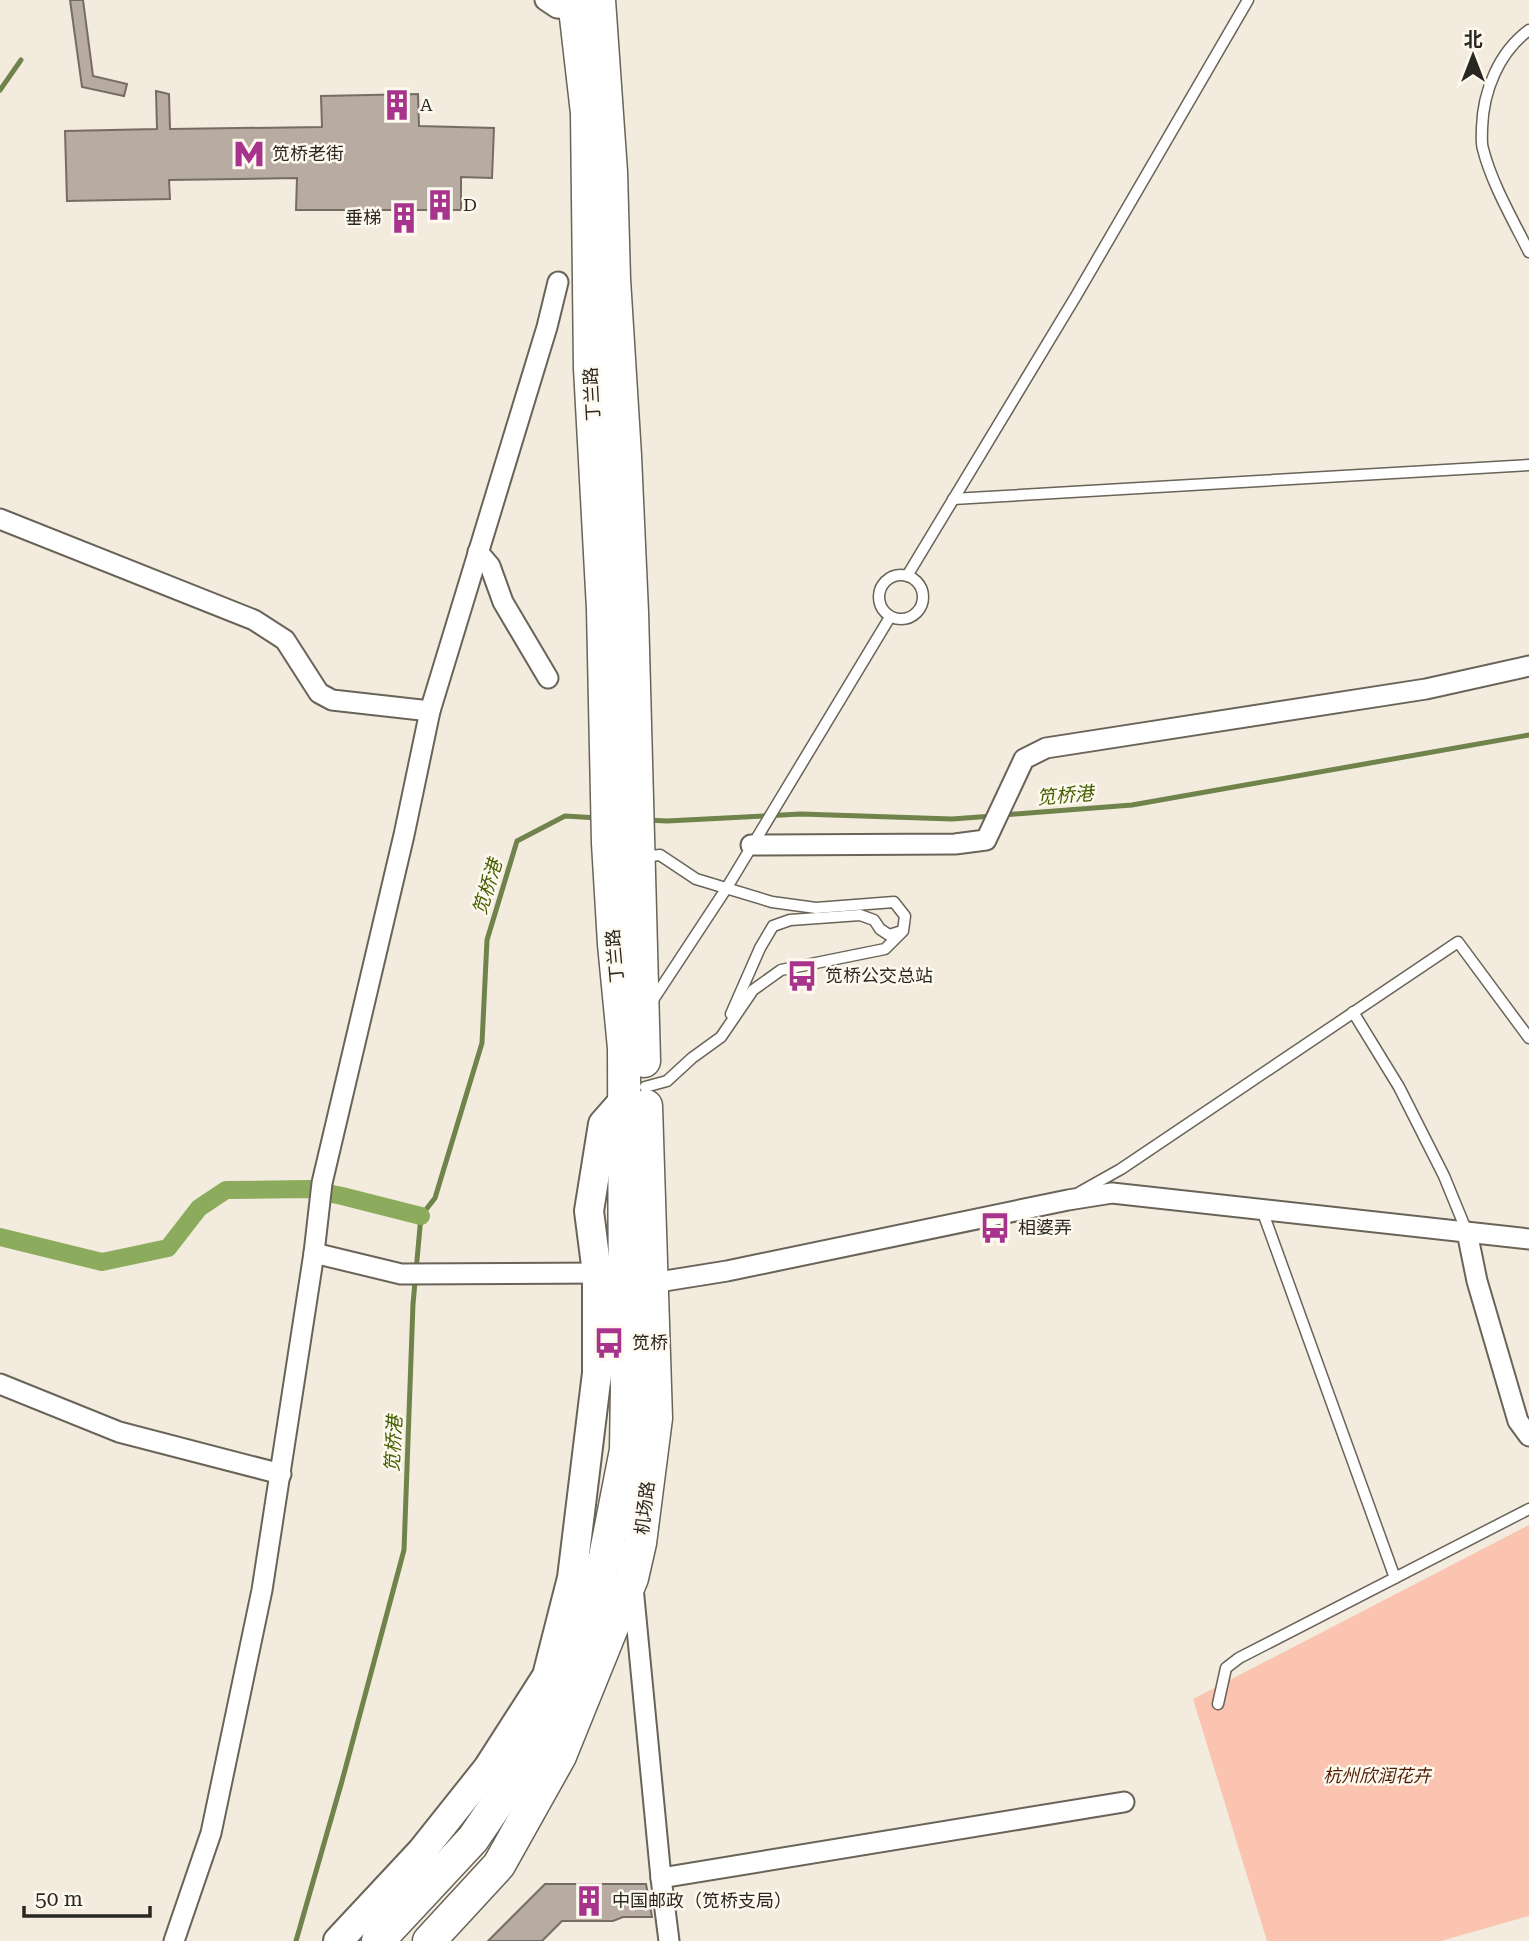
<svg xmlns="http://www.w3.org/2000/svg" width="1529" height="1941" font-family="'Roboto Serif','Noto Sans SC',serif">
  <rect width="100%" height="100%" fill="#f2ebde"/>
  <!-- green -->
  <path fill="#fac4b0" d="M1529 1525V1916L1441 1941H1267L1193 1699Z"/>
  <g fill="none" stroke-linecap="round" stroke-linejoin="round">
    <!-- stream -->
    <g stroke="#6f834b" stroke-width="5">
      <path d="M0 90 21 60"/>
      <path d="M1003 815 1132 805 1529 735"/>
      <path d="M646 820 667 821 801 814 952 819 993 816"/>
      <path d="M296 1941 342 1781 404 1550 413 1304 421 1216 435 1198 482 1043 487 940 517 841 565 816 598 818"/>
    </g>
    <!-- canal -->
    <path stroke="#8cab5c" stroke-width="18" d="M0 1237 102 1262 168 1248 199 1208 226 1190 309 1189 342 1196 421 1216"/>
  </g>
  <!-- building -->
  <g fill="#b7aba2" stroke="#776c63" stroke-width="2">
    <path d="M70 0H83L93 76 127 84 124 96 82 87Z"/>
    <path d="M156 91 169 94 170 129 322 127 321 96 418 94 419 126 494 128 492 178 461 177V210H296L297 178 169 180 170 199 67 201 65 131 157 129Z"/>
    <path d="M545 1884H646L652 1917H623L613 1921H562L542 1941H488Z"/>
  </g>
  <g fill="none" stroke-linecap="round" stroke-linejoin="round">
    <defs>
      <g id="lane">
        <path d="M1529 30C1499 52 1483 91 1482 128 1482 135 1481 143 1483 149 1491 182 1514 222 1529 252"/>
        <path d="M953 499 1529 465"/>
        <circle cx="901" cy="597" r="22"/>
        <path d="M907 576 1076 296 1248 0"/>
        <path d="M641 857 660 855 696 879 772 902 816 908 894 902 905 916 903 931 885 949 781 970 753 990 721 1037 692 1058 667 1081 645 1087"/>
        <path d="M651 1003 726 889 890 617"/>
        <path d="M1353 1012 1399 1087 1444 1176 1467 1232"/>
        <path d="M731 1014 760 948 773 926 790 920 860 915 874 920 880 929 889 935 902 931"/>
        <path d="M1080 1192 1121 1169 1458 942 1529 1038"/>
        <path d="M1262 1210 1395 1578"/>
        <path d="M1218 1704 1226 1668 1239 1658 1529 1509"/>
      </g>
      <g id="street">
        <path d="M545 0 557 8 585 10"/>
        <path d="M0 519 254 620 285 640 319 693 332 700 430 711"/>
        <path d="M478 552 490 566 503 602 548 678"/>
        <path d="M751 845 955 844 986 840 1024 759 1046 748 1426 689 1529 666"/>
        <path d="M1467 1232 1477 1281 1518 1421 1529 1436"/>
        <path d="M314 1253 401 1274 607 1273"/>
        <path d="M652 1283 727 1271 1068 1200 1112 1193 1529 1239"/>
        <path d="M0 1384 119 1432 281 1474"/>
        <path d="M633 1587 661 1878 669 1941"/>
        <path d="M661 1878 1124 1802"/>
        <path d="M174 1941 211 1833 262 1590 314 1253 322 1183 404 835 430 711 547 327 558 282"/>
      </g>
      <path id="secondary" d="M338 1941 422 1851 488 1768 547 1676 572 1578 597 1373V1273L589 1211 603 1124 625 1099"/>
      <g id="primary">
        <path d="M599 0 611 172 614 279 625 456 632 612 644 1061"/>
        <path d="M378 1941 473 1839 543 1736 580 1643 605 1557 626 1450 627 1387 625 1354 624 1048 614 944 608 843 603 609 590 368 587 113 574 0"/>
        <path d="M429 1941 499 1865 560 1756 632 1578 640 1543 656 1418 646 1106"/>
      </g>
    </defs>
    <!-- lane casing -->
    <use href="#lane" stroke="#696358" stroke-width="13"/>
    <!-- street casing -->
    <use href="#street" stroke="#696358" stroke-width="23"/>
    <!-- secondary casing -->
    <use href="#secondary" stroke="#696358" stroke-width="32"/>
    <!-- primary casing -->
    <use href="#primary" stroke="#696358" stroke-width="35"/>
    <!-- lane -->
    <use href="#lane" stroke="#fff" stroke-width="10"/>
    <!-- street -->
    <use href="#street" stroke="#fff" stroke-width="19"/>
    <!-- secondary -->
    <use href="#secondary" stroke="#fff" stroke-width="28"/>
    <!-- primary -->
    <use href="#primary" stroke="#fff" stroke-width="32"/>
  </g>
  <!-- icons -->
  <defs>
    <symbol id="building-bare" viewBox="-9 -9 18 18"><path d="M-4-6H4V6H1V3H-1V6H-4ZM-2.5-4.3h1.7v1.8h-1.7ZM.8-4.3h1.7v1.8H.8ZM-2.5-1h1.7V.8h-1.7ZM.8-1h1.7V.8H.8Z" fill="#a7338d" stroke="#fef9ee" stroke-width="2.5" paint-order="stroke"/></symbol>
    <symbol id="metro-bare" viewBox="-9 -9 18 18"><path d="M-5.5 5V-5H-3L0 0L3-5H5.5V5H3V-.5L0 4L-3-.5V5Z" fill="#a7338d" stroke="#fef9ee" stroke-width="2.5" paint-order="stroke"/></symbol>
    <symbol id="bus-bare" viewBox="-9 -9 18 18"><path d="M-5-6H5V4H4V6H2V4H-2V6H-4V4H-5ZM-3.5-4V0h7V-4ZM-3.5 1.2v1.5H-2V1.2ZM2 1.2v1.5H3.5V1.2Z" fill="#a7338d" stroke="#fef9ee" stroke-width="2.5" paint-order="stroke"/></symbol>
  </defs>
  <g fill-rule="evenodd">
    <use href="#building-bare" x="375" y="83" width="44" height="44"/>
    <use href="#metro-bare" x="227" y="132" width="44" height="44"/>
    <use href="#building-bare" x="418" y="183" width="44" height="44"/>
    <use href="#building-bare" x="382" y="196" width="44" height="44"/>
    <use href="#bus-bare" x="780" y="954" width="44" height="44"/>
    <use href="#bus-bare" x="973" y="1206" width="44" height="44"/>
    <use href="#bus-bare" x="587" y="1321" width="44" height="44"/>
    <use href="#building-bare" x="567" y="1879" width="44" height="44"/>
  </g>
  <g text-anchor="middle" stroke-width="5" stroke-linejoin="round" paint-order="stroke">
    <!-- poi labels -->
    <g font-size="18" fill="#2a2722" stroke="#fef9ee" text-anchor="start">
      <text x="420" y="111">A</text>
      <text x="272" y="160">笕桥老街</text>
      <text x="463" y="211">D</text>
      <text x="381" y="224" text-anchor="end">垂梯</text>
      <text x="825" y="982">笕桥公交总站</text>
      <text x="1018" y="1234">相婆弄</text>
      <text x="632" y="1349">笕桥</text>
      <text x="612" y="1907">中国邮政（笕桥支局）</text>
    </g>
    <!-- street labels -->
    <g font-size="18" fill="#2a2722" stroke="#fef9ee">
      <text transform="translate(592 394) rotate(-93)" y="6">丁兰路</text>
      <text transform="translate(615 956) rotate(-95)" y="6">丁兰路</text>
      <text transform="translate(645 1508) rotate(-83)" y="6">机场路</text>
    </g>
    <!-- park labels -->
    <g font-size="18" font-style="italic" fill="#501c05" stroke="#fef9ee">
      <text x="1377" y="1782">杭州欣润花卉</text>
    </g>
    <!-- water labels -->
    <g font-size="19" font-style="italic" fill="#445f02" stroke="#fef9ee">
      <text transform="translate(1065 795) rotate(-5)" y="7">笕桥港</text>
      <text transform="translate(487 887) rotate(-73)" y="7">笕桥港</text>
      <text transform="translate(393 1444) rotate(-87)" y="7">笕桥港</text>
    </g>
  </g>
  <!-- north arrow -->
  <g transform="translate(1473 56)" stroke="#fef9ee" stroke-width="5" paint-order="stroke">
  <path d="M0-5L12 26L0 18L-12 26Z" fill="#2a2722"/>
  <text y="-10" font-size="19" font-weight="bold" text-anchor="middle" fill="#2a2722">北</text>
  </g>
  <!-- scale -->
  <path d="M24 1906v10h126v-10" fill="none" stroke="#2a2722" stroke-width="3.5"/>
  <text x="35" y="1906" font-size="21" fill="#2a2722" stroke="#fef9ee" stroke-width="5" paint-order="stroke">50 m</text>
</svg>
